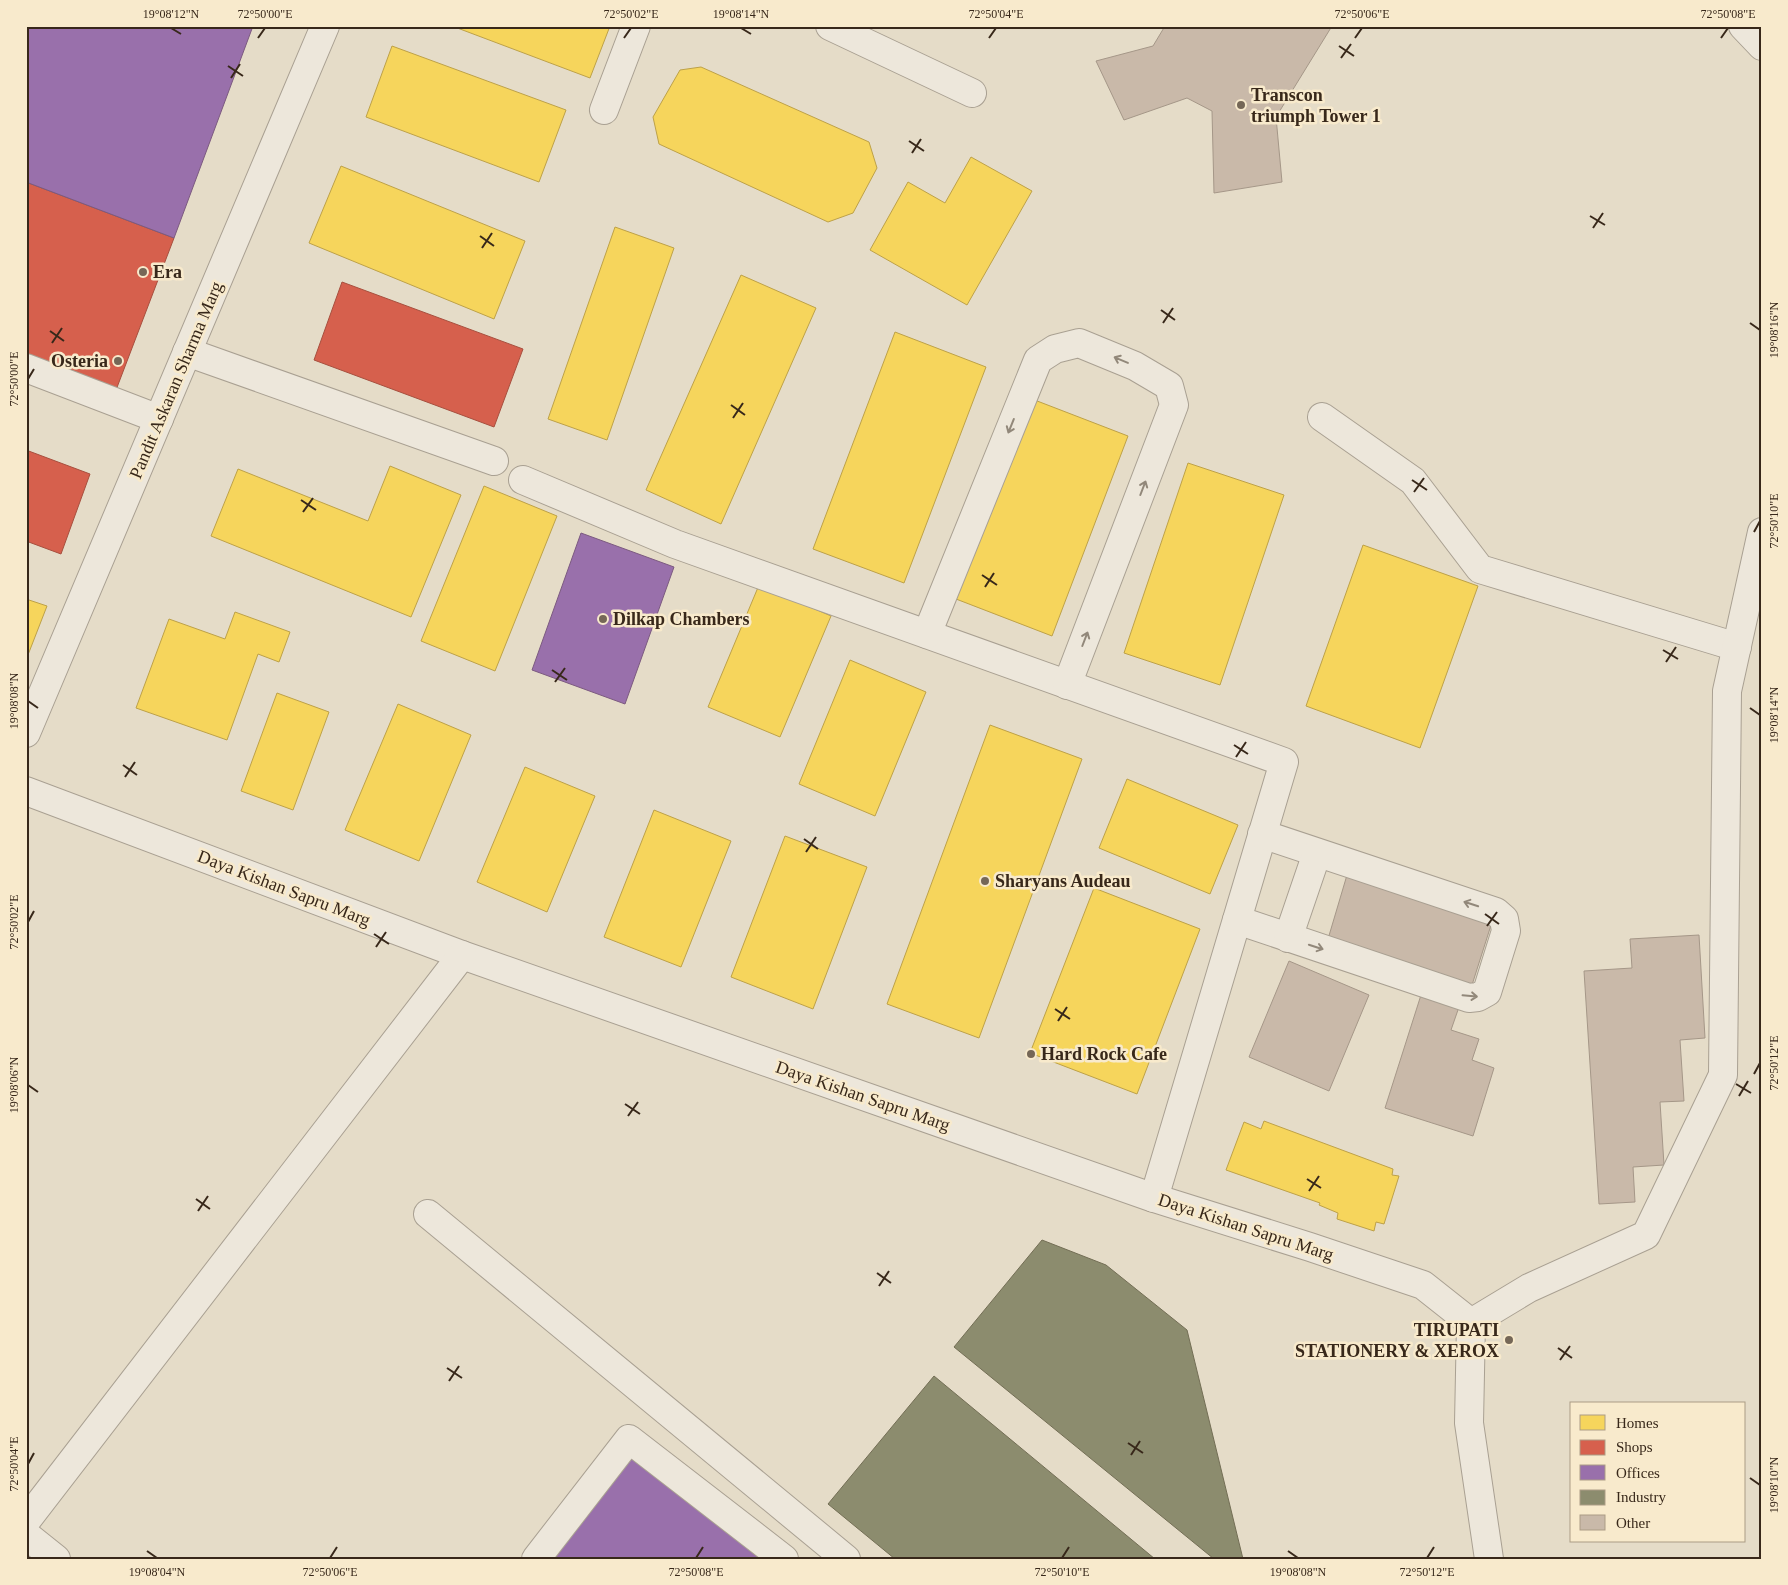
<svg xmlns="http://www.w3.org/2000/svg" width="1788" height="1585" font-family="Georgia,serif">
  <rect width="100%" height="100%" fill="#e5dcc8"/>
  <!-- homes -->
  <g fill="#f6d55c" stroke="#bda148">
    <path d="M452 26H610L590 78Z"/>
    <path d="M392 46 566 110 539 182 366 117Z"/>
    <path d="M701 67 869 142 877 168 853 213 828 222 659 144 653 117 680 70Z"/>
    <path d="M971 157 1032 191 967 305 870 250 908 182 945 203Z"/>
    <path d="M341 166 525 241 494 319 309 243Z"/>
    <path d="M615 227 674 248 607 440 548 419Z"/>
    <path d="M741 275 816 308 721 524 646 490Z"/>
    <path d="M895 332 986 367 904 583 813 549Z"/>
    <path d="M1032 399 1128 436 1052 636 956 599Z"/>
    <path d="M1188 463 1284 495 1220 685 1124 653Z"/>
    <path d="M390 466 461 495 411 617 211 536 238 469 368 521Z"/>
    <path d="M484 486 557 516 495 671 421 641Z"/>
    <path d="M1363 545 1478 586 1420 748 1306 706Z"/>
    <path d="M759 585 831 616 780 737 708 707Z"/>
    <path d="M26 599 47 606 26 660Z"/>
    <path d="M235 612 290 632 279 662 258 654 227 740 136 708 169 619 225 639Z"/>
    <path d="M850 660 926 692 875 816 799 784Z"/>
    <path d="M277 693 329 712 293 810 241 791Z"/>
    <path d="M398 704 471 735 419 861 345 830Z"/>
    <path d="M990 725 1082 759 979 1038 887 1004Z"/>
    <path d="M525 767 595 796 547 912 477 882Z"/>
    <path d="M1127 779 1238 825 1210 894 1099 848Z"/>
    <path d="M654 810 731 841 681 967 604 937Z"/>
    <path d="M785 836 867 867 813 1009 731 977Z"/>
    <path d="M1094 888 1200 929 1137 1094 1030 1053Z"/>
    <path d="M1264 1121 1393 1169 1392 1175 1399 1176 1384 1224 1376 1222 1374 1231 1337 1219 1338 1213 1319 1205 1320 1203 1226 1170 1244 1122 1261 1129Z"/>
  </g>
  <!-- shops -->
  <g fill="#d6604d" stroke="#a74f3e">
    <path d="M26 182 174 238 116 390 26 356Z"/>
    <path d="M342 282 523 349 494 427 314 360Z"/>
    <path d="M26 450 90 474 61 554 26 541Z"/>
  </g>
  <!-- offices -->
  <g fill="#9970ab" stroke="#7c5a80">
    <path d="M26 26H253L174 238 26 182Z"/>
    <path d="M581 533 674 567 625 704 532 670Z"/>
    <path d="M634 1455 765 1559H552Z"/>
  </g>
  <!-- industry -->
  <g fill="#8c8c6e" stroke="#736e55">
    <path d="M1042 1240 1106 1265 1187 1330 1243 1559H1214L954 1347Z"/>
    <path d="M934 1376 1155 1559H895L828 1504Z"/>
  </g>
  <!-- building -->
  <g fill="#c9b9a9" stroke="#a59788">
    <path d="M1165 26H1332L1276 117 1282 182 1214 193 1212 111 1187 98 1124 120 1096 61 1153 46Z"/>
    <path d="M1347 875 1492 922 1472 985 1328 939Z"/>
    <path d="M1699 935 1705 1038 1680 1040 1684 1101 1660 1102 1664 1165 1633 1167 1635 1202 1599 1204 1584 971 1632 968 1630 939Z"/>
    <path d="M1289 961 1369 995 1329 1091 1249 1057Z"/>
    <path d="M1421 995 1459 1007 1451 1030 1479 1039 1472 1060 1494 1068 1473 1136 1385 1108Z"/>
  </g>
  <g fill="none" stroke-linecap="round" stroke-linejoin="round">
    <defs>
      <g id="minor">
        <path d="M830 26 972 93"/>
        <path d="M1743 26 1762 46"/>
        <path d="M604 110 636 26"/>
        <path d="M187 352 494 461"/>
        <path d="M26 368 159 419"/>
        <path d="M1322 417 1413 481 1480 569 1737 647"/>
        <path d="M523 480 675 544 1284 762 1154 1198"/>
        <path d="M927 634 1038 360 1055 349 1079 343 1135 366 1169 386 1174 405 1067 685"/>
        <path d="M26 733 325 26"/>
        <path d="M26 791 462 955 1154 1198 1310 1247 1423 1285 1471 1323 1469 1423 1489 1559"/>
        <path d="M1237 920 1469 998 1478 997 1487 992 1506 931 1504 919 1496 912 1262 834"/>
        <path d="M1288 938 1317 853"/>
        <path d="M428 1214 846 1559"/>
        <path d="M1471 1323 1529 1288 1646 1235 1723 1075 1727 691 1762 532"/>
        <path d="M26 1521 462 955"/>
        <path d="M26 1535 56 1559"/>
        <path d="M536 1559 629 1439 784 1559"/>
      </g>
    </defs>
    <!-- minor casing -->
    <use href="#minor" stroke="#a9a092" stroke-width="30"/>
    <!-- minor -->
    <use href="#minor" stroke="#ede7db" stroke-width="28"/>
  </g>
  <!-- one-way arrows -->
  <defs><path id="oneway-shaft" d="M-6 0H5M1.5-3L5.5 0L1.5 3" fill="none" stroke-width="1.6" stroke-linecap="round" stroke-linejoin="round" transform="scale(1.25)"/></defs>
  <g stroke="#92887a">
    <use href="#oneway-shaft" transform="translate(1121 360) rotate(-157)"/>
    <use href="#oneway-shaft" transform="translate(1011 426) rotate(112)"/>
    <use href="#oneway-shaft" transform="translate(1143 488) rotate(-69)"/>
    <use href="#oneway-shaft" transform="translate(1085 639) rotate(-69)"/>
    <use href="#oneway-shaft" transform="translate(1471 904) rotate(-162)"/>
    <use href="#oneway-shaft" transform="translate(1316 947) rotate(18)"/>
    <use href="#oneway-shaft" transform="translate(1470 996) rotate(5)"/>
  </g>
  <!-- ticks -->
  <path fill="none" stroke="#38281a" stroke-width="2" d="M171 28 181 34M741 28 751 34M258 38 265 28M624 38 631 28M989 38 996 28M1355 38 1362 28M1721 38 1728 28M1339 46 1354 56M1341 58 1351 44M228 66 243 76M231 78 240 64M909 141 924 151M912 153 921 139M1590 216 1605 225M1593 228 1603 213M480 236 494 246M482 248 492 233M1161 310 1175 320M1163 323 1173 308M1750 323 1760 330M50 331 64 341M52 343 62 328M28 379 34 369M731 405 745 415M733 418 743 403M1412 480 1427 490M1414 492 1424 478M301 500 316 510M303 512 313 498M1754 532 1760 521M982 575 997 585M985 587 994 573M1663 650 1678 659M1666 662 1676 647M552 670 567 680M555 682 565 668M28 701 38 708M1750 708 1760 715M1234 745 1248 754M1236 757 1246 742M123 765 137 775M125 777 135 762M804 839 818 849M806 852 816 837M1485 914 1499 924M28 922 34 911M1487 926 1497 912M374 934 389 944M376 947 386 932M1055 1009 1070 1019M1058 1021 1067 1007M1754 1074 1760 1063M1736 1084 1751 1093M28 1085 38 1092M1739 1096 1748 1081M625 1104 640 1114M628 1116 638 1102M1307 1179 1321 1188M1309 1191 1319 1176M196 1199 210 1209M198 1211 208 1196M877 1273 891 1283M879 1286 889 1271M1558 1348 1572 1358M1560 1360 1570 1346M447 1368 462 1378M449 1381 459 1366M1128 1443 1143 1453M1131 1455 1140 1441M28 1464 34 1453M1750 1478 1760 1485M147 1551 157 1558M1288 1551 1298 1558M330 1558 337 1547M696 1558 703 1547M1062 1558 1069 1547M1427 1558 1434 1547"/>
  <!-- markers -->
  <g fill="#756757" stroke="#f8eacc" stroke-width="2">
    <circle cx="1241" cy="105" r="5"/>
    <circle cx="143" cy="272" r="5"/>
    <circle cx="118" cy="361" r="5"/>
    <circle cx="603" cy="619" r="5"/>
    <circle cx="985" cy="881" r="5"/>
    <circle cx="1031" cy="1054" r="5"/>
    <circle cx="1509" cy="1340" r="5"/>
  </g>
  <g text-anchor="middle" stroke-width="5" stroke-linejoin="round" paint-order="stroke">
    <!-- poi labels -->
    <g font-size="18" font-weight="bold" fill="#38281a" stroke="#f8eacc" text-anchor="start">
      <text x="1251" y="101">Transcon<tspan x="1251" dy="21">triumph Tower 1</tspan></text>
      <text x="153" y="278">Era</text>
      <text x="108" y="367" text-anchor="end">Osteria</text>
      <text x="613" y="625">Dilkap Chambers</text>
      <text x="995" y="887">Sharyans Audeau</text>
      <text x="1041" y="1060">Hard Rock Cafe</text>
      <text x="1499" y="1336" text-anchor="end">TIRUPATI<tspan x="1499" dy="21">STATIONERY &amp; XEROX</tspan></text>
    </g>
    <!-- street labels -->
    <g font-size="18" fill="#38281a" stroke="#f8eacc">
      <text transform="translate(176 380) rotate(-67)" y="6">Pandit Askaran Sharma Marg</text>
      <text transform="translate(284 888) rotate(21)" y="6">Daya Kishan Sapru Marg</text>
      <text transform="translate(863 1096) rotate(19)" y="6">Daya Kishan Sapru Marg</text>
      <text transform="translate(1246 1227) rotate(18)" y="6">Daya Kishan Sapru Marg</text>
    </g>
  </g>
  <!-- border -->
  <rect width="1788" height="1585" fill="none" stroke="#f8eacc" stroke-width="55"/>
  <!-- legend -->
  <rect x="1570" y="1402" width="175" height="140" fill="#f8eacc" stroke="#ab9c85"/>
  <rect x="1580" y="1415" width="25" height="15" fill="#f6d55c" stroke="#ab9c85"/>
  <text x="1616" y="1428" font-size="15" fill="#38281a">Homes</text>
  <rect x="1580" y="1440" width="25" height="15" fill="#d6604d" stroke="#ab9c85"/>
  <text x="1616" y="1452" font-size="15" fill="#38281a">Shops</text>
  <rect x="1580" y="1465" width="25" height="15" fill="#9970ab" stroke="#ab9c85"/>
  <text x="1616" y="1478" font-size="15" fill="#38281a">Offices</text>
  <rect x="1580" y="1490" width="25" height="15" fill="#8c8c6e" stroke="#ab9c85"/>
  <text x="1616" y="1502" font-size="15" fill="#38281a">Industry</text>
  <rect x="1580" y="1515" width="25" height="15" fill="#c9b9a9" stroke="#ab9c85"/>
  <text x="1616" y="1528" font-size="15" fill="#38281a">Other</text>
  <rect x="28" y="28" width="1732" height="1530" fill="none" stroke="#38281a" stroke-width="2"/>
  <g font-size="12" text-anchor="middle" fill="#38281a">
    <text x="171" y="18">19°08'12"N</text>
    <text x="265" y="18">72°50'00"E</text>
    <text x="631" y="18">72°50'02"E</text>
    <text x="741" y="18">19°08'14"N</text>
    <text x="996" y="18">72°50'04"E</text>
    <text x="1362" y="18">72°50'06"E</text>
    <text x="1728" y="18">72°50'08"E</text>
    <text transform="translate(1774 330) rotate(-90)" y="4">19°08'16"N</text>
    <text transform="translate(14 379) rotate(-90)" y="4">72°50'00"E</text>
    <text transform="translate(1774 521) rotate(-90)" y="4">72°50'10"E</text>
    <text transform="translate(14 701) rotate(-90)" y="4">19°08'08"N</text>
    <text transform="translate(1774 715) rotate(-90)" y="4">19°08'14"N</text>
    <text transform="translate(14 922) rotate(-90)" y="4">72°50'02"E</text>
    <text transform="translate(1774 1063) rotate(-90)" y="4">72°50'12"E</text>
    <text transform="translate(14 1085) rotate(-90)" y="4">19°08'06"N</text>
    <text transform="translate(14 1464) rotate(-90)" y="4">72°50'04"E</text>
    <text transform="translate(1774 1485) rotate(-90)" y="4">19°08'10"N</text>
    <text x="157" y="1576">19°08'04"N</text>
    <text x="330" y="1576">72°50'06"E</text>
    <text x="696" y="1576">72°50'08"E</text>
    <text x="1062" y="1576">72°50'10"E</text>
    <text x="1298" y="1576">19°08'08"N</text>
    <text x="1427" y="1576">72°50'12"E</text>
  </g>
</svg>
